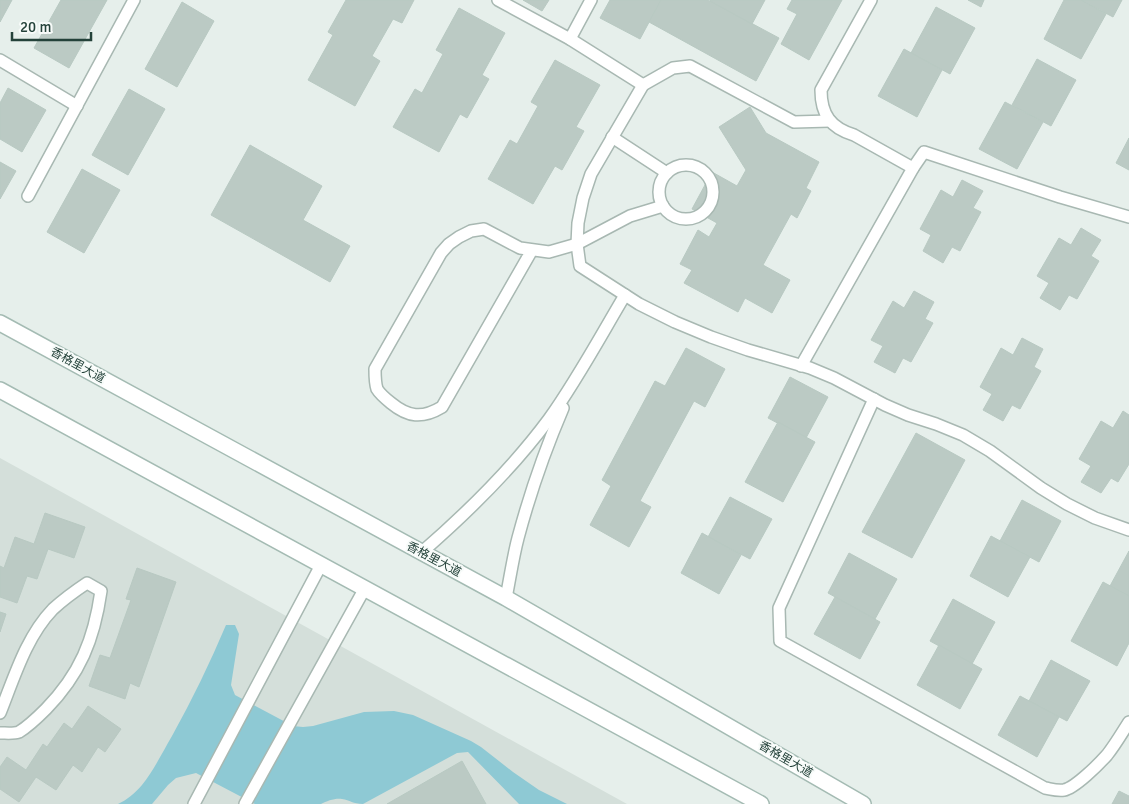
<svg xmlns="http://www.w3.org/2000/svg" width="1129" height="804" font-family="Signika,'Noto Sans SC',sans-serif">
  <rect width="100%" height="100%" fill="#e6efeb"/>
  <!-- built -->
  <path fill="#d4dfda" d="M0 458 627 804H0Z"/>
  <!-- water -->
  <path fill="#8ec9d4" d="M226 625H235L239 634 231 685 235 695 293 726 303 727 313 726 364 712 394 711 413 715 471 741 481 747 513 772 539 790 567 804H519L468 752 457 753 363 804C353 804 350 800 342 799 335 798 327 801 321 804H255L196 773 176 778 168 785 152 804H118C127 800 135 793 142 785 154 770 162 753 172 736 192 700 210 663 226 625Z"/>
  <!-- building -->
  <g fill="#bbcac4" stroke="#b8c9c2">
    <path d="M0 0H12L0 22Z"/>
    <path d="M61 0H107L69 68 34 48Z"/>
    <path d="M346 0H414L402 23 393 19 372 56 380 61 355 106 308 80 333 35 328 32Z"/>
    <path d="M523 0H549L542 11Z"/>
    <path d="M610 0H661L640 39 600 18Z"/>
    <path d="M661 0H708L779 38 756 81 649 22Z"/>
    <path d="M711 0H765L752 24 710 1Z"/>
    <path d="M792 0H842L809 60 781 44 797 14 787 9Z"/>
    <path d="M968 0H984L981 7Z"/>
    <path d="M1064 0H1081L1106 14 1081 59 1044 39Z"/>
    <path d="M1081 0H1122L1113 17Z"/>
    <path d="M182 2 214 21 177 87 145 69Z"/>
    <path d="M936 7 975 28 950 74 911 53Z"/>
    <path d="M459 8 505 33 482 75 489 79 467 118 460 114 439 152 393 127 415 89 422 93 443 54 436 50Z"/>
    <path d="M904 49 942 70 917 117 878 96Z"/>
    <path d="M1037 59 1076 80 1051 126 1012 105Z"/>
    <path d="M555 60 600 85 576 127 584 131 562 170 555 166 533 204 488 179 510 140 517 144 538 106 531 102Z"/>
    <path d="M8 88 46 110 22 152 0 139V103Z"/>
    <path d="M129 89 165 109 128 175 92 155Z"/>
    <path d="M1005 102 1043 122 1017 169 979 149Z"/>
    <path d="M750 107 766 133 819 162 806 188 811 191 797 218 791 214 763 265 790 280 772 313 745 298 738 312 684 283 692 270 680 264 698 230 709 237 717 223 692 209 712 172 737 186 746 170 719 127Z"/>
    <path d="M1129 138V170L1116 163Z"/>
    <path d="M250 145 322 186 303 220 350 246 330 282 211 215Z"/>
    <path d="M0 162 16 171 0 199Z"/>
    <path d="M82 169 120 190 84 253 47 232Z"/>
    <path d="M962 180 983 191 973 208 981 212 960 251 952 247 943 263 923 251 931 235 920 229 941 190 953 197Z"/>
    <path d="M1081 228 1101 240 1091 256 1099 261 1077 299 1069 295 1060 310 1040 298 1049 283 1037 276 1059 238 1071 245Z"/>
    <path d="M914 291 934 302 925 319 933 323 911 362 903 358 895 373 874 362 883 346 871 340 893 301 904 308Z"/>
    <path d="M1022 338 1043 349 1034 367 1041 371 1020 409 1012 405 1003 421 983 410 992 394 980 387 1001 348 1013 355Z"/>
    <path d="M686 348 725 369 705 407 694 401 640 501 651 507 629 547 590 525 611 486 602 480 655 381 665 386Z"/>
    <path d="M790 377 828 397 806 438 768 418Z"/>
    <path d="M1123 411 1129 415V464L1118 482 1111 478 1101 493 1081 482 1091 466 1079 459 1101 421 1113 428Z"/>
    <path d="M778 422 815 442 783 502 745 482Z"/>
    <path d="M916 433 965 460 912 558 862 532Z"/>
    <path d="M730 497 772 519 750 559 708 537Z"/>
    <path d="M1022 500 1061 521 1039 562 1000 541Z"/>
    <path d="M45 513 85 527 74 558 48 549 37 579 27 576 17 603 0 597V566L4 568 15 537 34 544Z"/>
    <path d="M702 533 741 555 719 594 681 573Z"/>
    <path d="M991 536 1030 557 1008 597 970 576Z"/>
    <path d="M1129 551V596L1110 586Z"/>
    <path d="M849 553 897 579 875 619 828 593Z"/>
    <path d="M137 568 176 582 139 687 130 683 125 699 89 686 100 655 110 658 131 600 126 599Z"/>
    <path d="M1103 582 1129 596V643L1117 666 1071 641Z"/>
    <path d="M835 597 880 622 860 659 814 634Z"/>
    <path d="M953 599 995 622 972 664 930 641Z"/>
    <path d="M0 612 6 614 0 632Z"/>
    <path d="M939 645 982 669 960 709 917 685Z"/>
    <path d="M1051 660 1090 681 1067 721 1029 701Z"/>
    <path d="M1020 696 1059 717 1037 757 998 735Z"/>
    <path d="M88 706 121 729 105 752 98 747 82 772 73 765 56 790 36 777 19 802 0 789V767L7 757 26 770 43 744 47 747 64 723 72 729Z"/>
    <path d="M462 761 486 804H387Z"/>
    <path d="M1119 791 1129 796V804H1112Z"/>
  </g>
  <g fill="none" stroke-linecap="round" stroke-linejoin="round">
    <defs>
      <g id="service">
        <path d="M498 0 570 39 643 85"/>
        <path d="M570 39 591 0"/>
        <path d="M0 60 77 106"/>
        <path d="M830 121 794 122 690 66 673 68 643 85 591 174 583 198 578 223 577 244 580 266 639 304 675 322 711 337 748 350 810 368 834 378 885 405 908 415 936 424 963 435 990 451 1041 488 1067 504 1095 518 1129 530"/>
        <path d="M612 137 667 173"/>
        <circle cx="686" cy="192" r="27"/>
        <path d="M913 168 924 152 1060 197 1129 217"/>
        <path d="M28 196 134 0"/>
        <path d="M532 250 442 407C422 419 408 417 391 403 386 399 380 394 377 389 375 383 375 375 375 369L441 253 449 244 459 237 471 231 484 229 520 248 549 252 577 244 630 216 663 206"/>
        <path d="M801 366 913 168 854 135C831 128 821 115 821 90L871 0"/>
        <path d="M874 399 779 608 780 641 1045 788C1051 789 1057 791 1064 790 1075 788 1099 764 1107 755 1115 745 1122 733 1129 722"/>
        <path d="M422 552C468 512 512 469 549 419 577 380 600 337 625 295"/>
        <path d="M506 598C510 578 513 557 518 538 530 493 545 450 563 408"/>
        <path d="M0 713C14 678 26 637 53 609 64 599 75 591 87 583L101 591C94 640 80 674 46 709 38 717 29 726 19 732 14 734 6 733 0 733"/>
        <path d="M194 804 321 565"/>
        <path d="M245 804 365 588"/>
      </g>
      <g id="secondary">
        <path d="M0 323 506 598 863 804"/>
        <path d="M0 390 761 804"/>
      </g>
    </defs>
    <!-- service casing -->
    <use href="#service" stroke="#a8b8b2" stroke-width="14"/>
    <!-- secondary casing -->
    <use href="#secondary" stroke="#a4bbb3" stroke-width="18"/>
    <!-- service -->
    <use href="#service" stroke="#fff" stroke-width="11"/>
    <!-- secondary -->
    <use href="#secondary" stroke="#fff" stroke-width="15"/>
  </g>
  <g text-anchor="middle" stroke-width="4" stroke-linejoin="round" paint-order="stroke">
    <!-- street labels -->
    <g font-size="12" fill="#24423a" stroke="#f7fbf9">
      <text transform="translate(78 365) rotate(29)" y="4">香格里大道</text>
      <text transform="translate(434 559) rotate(28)" y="4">香格里大道</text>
      <text transform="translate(786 759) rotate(30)" y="4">香格里大道</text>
    </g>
  </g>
  <!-- scale -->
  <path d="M12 32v8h79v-8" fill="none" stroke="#24423a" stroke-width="2.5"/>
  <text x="20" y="32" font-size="15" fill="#24423a" stroke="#f7fbf9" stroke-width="4" paint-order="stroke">20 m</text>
</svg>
